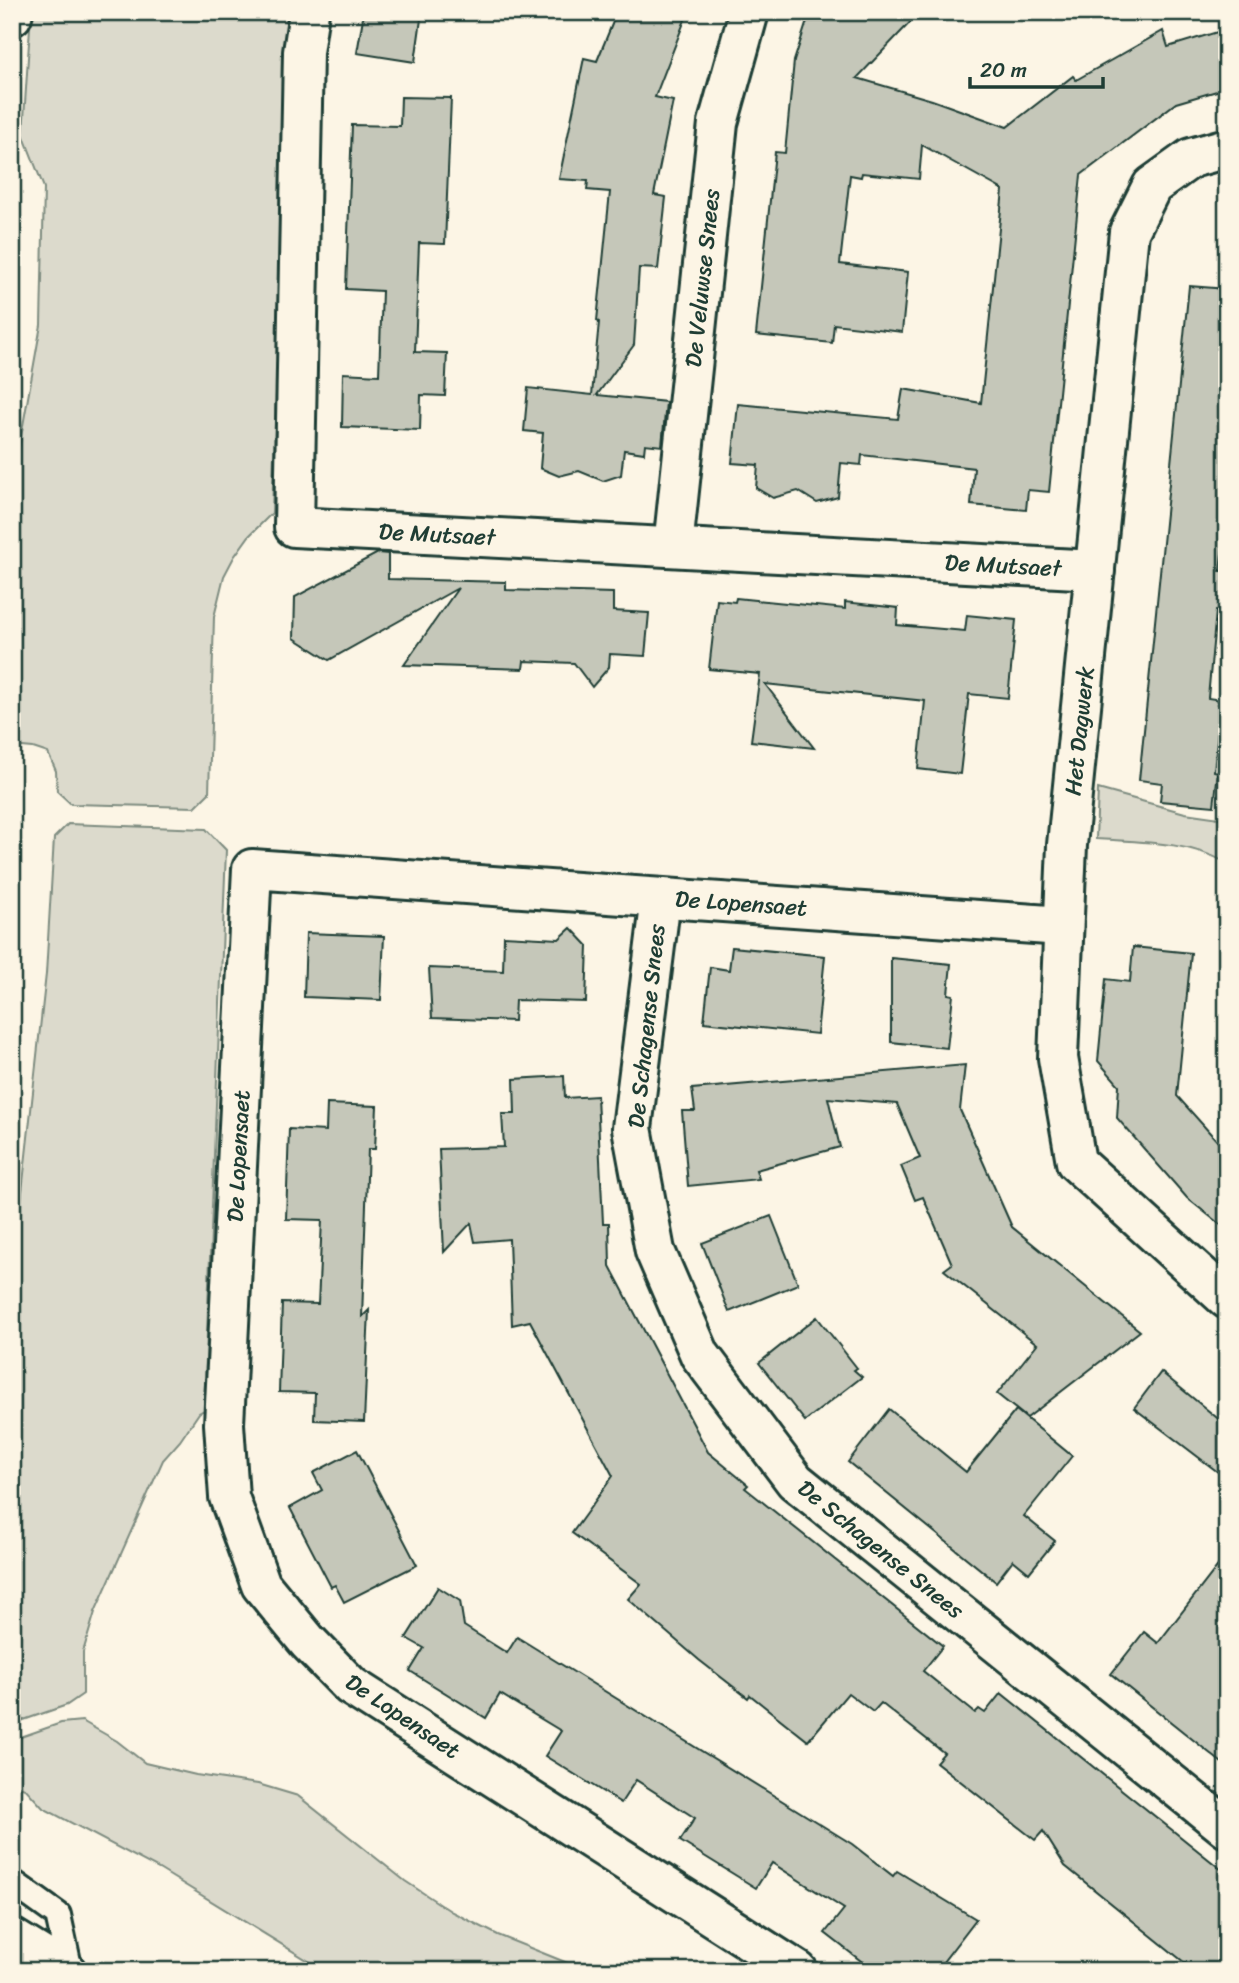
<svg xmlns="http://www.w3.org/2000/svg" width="1239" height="1983" font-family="Sriracha,sans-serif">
  <rect width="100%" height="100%" fill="#fcf5e5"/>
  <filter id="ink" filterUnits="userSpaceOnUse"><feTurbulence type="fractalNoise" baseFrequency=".0143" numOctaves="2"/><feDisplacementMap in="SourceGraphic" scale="14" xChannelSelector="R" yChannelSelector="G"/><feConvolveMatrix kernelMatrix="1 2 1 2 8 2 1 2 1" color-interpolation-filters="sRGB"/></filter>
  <g filter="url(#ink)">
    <!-- green -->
    <g fill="#dcdacc" stroke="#7e8c80" stroke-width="2">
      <path d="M31 12H292L284 157 272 513 249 536 234 557 224 576 214 617 209 793 195 807 71 804 57 791 56 771 48 753 33 748 12 746 14 476 41 325 44 188 23 134Z"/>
      <path d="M1098 789 1185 813 1227 819V863C1188 841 1140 842 1096 839Z"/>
      <path d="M68 824 206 829 226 850 204 1410 199 1413 180 1441 163 1460 95 1612 83 1652V1694L67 1705 12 1724V1234L21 1201 46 974 54 838Z"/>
      <path d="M82 1721 117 1741 145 1763 196 1775 258 1784 298 1796 405 1881 452 1912 498 1935 570 1964 579 1971H325L159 1869 43 1808 25 1788 12 1784V1740L61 1723Z"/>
    </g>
    <!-- building -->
    <g fill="#c5c7b9" stroke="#1f3d34" stroke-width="2">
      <path d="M364 12H422L415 62 357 53Z"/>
      <path d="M617 12H688L655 97 673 101 654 195 666 197 658 269 639 268 634 345 597 395 666 402 662 446 645 444 644 453 624 450 621 475 603 481 579 471 559 476 540 468 543 433 524 431 528 388 592 395 599 322 597 321 610 192 587 190 588 181 559 179 584 58 597 61Z"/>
      <path d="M810 12H920L857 78 932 100 1007 127 1073 76 1076 80 1163 31 1168 47 1227 29V88L1176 103 1081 175 1049 492 1028 490 1026 510 971 505 974 468 862 455 861 465 841 463 838 497 817 503 798 491 773 498 756 488 758 465 732 463 738 404 898 419 903 389 981 403 1003 190 922 145 919 179 862 173 861 177 850 175 840 264 908 272 902 332 834 324 832 343 756 335 775 152 785 153 794 61Z"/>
      <path d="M401 97 451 98 445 244 419 243 415 352 447 353 445 396 421 395 420 430 342 427 343 373 379 375 382 291 346 289 352 125 400 126Z"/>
      <path d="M1189 286 1227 289V509L1220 571H1227V612L1216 611 1208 698 1221 700 1214 771 1218 772 1214 806 1160 801 1162 783 1139 780Z"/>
      <path d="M378 553 388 554V579L506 582V590L613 593V611L649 613 645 656 610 654 609 667 592 687 574 663 524 661 523 669 404 665 458 588 329 660 294 638 295 597Z"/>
      <path d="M736 598 845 609V602L898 608 897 625 965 631 967 615 1016 620 1008 698 969 694 960 774 918 769 925 701 765 684 814 748 751 741 760 674 709 669 717 600 735 602Z"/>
      <path d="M571 928 588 946 586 1002 515 1000 514 1021 432 1018 429 968 503 971 504 936 559 939Z"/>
      <path d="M306 933 384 936 381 1000 304 997Z"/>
      <path d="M732 947 825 956 817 1034 704 1022 710 967 729 970Z"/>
      <path d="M1133 947 1191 953 1177 1096 1227 1152V1230L1187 1198 1117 1118 1119 1085 1098 1061 1106 979 1130 982Z"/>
      <path d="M891 958 951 964 948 994 953 995 947 1048 891 1042Z"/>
      <path d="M965 1065 960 1110 1012 1227 1140 1331 1027 1418 997 1394 1037 1344 944 1270 952 1264 923 1197 915 1200 901 1166 920 1158 897 1104 828 1098 840 1147 756 1170 759 1179 688 1186 682 1111H695L692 1089Z"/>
      <path d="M564 1076 565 1098 597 1096 603 1223H609L610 1266 708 1452 748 1485 745 1488 943 1646 923 1671 975 1713 979 1709 985 1713 1001 1693 1227 1874V1971H1195L1065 1866 1043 1831 1035 1840 936 1762 944 1753 881 1703 873 1712 848 1693 808 1741 750 1695 748 1698 699 1660 628 1599 641 1584 572 1533 613 1476 530 1321 512 1325 509 1239 475 1242 471 1223 444 1252 439 1149 504 1147 502 1114H515L514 1079Z"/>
      <path d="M327 1104 377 1106 375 1149H368L362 1317 369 1310 364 1422 314 1420 315 1393 279 1392 282 1303 318 1304 322 1220 286 1219 289 1129 326 1131Z"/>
      <path d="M771 1216 798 1284 729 1312 702 1243Z"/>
      <path d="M817 1317 857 1368 854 1370 862 1377 805 1421 759 1363Z"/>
      <path d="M1161 1372 1227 1426V1479L1134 1408Z"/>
      <path d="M889 1409 966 1472 1016 1410 1072 1456 1024 1516 1055 1541 1029 1573 1013 1560 996 1582 848 1462Z"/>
      <path d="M357 1450 417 1565 344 1602 335 1585 331 1587 290 1508 322 1490 313 1473Z"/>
      <path d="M1227 1554V1767L1111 1674 1144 1632 1158 1643Z"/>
      <path d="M438 1587 460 1601 464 1626 507 1653 517 1637 852 1844 893 1876 897 1871 976 1919 936 1971H874L825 1933 844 1909 772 1863 756 1888 680 1841 695 1818 636 1780 621 1803 545 1756 561 1731 500 1694 486 1718 410 1671 424 1648 406 1638Z"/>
    </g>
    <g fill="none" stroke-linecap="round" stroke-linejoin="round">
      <defs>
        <path id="lane" d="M12 1882 58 1915 70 1971"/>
        <g id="street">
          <path d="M309 12 303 52 294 527 1095 570"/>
          <path d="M1227 148 1191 158 1152 186 1129 232 1067 845 1058 1058 1076 1162 1227 1299"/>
          <path d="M673 547 718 123 749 12"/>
          <path d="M661 898 632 1128 655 1251 700 1355 795 1481 1227 1828"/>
          <path d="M798 1971 351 1686 308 1642 261 1585 229 1497 224 1424 252 869 1063 926"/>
        </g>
        <path id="secondary" d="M12 16 13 12"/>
        <path id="primary" d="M12 1938 66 1971"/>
      </defs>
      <!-- lane casing -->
      <use href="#lane" stroke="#1f3d34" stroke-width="30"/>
      <!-- street casing -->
      <use href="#street" stroke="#1f3d34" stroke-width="44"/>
      <!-- secondary casing -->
      <use href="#secondary" stroke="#1f3d34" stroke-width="44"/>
      <!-- primary casing -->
      <use href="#primary" stroke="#1f3d34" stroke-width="44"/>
      <!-- lane -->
      <use href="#lane" stroke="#fcf5e5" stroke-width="24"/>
      <!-- street -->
      <use href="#street" stroke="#fcf5e5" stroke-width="38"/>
      <!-- secondary -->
      <use href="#secondary" stroke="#fcf5e5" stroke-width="38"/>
      <!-- primary -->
      <use href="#primary" stroke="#fcf5e5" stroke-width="38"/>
    </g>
  </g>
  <g text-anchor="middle" stroke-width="5" stroke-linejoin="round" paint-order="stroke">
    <!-- street labels -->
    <g font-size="23" fill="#1f3d34" stroke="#fcf5e5">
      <text transform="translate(702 278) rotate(-84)" y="8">De Veluwse Snees</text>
      <text transform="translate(437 534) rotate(3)" y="8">De Mutsaet</text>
      <text transform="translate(1003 565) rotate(3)" y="8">De Mutsaet</text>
      <text transform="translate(1079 731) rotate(-84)" y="8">Het Dagwerk</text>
      <text transform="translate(741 903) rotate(4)" y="8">De Lopensaet</text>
      <text transform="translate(646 1026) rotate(-84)" y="8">De Schagense Snees</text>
      <text transform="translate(238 1156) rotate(-87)" y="8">De Lopensaet</text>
      <text transform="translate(881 1549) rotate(39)" y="8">De Schagense Snees</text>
      <text transform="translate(403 1716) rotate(34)" y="8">De Lopensaet</text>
    </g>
  </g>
  <!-- margin -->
  <rect width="1239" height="1983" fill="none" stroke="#fcf5e5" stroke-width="42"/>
  <rect x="21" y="21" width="1197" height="1941" fill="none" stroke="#1f3d34" stroke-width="2.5" filter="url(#ink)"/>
  <!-- scale -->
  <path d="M970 77v10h133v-10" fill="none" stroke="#1f3d34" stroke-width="3.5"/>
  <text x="980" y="77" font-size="21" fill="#1f3d34" stroke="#fcf5e5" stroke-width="5" paint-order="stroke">20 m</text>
</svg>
